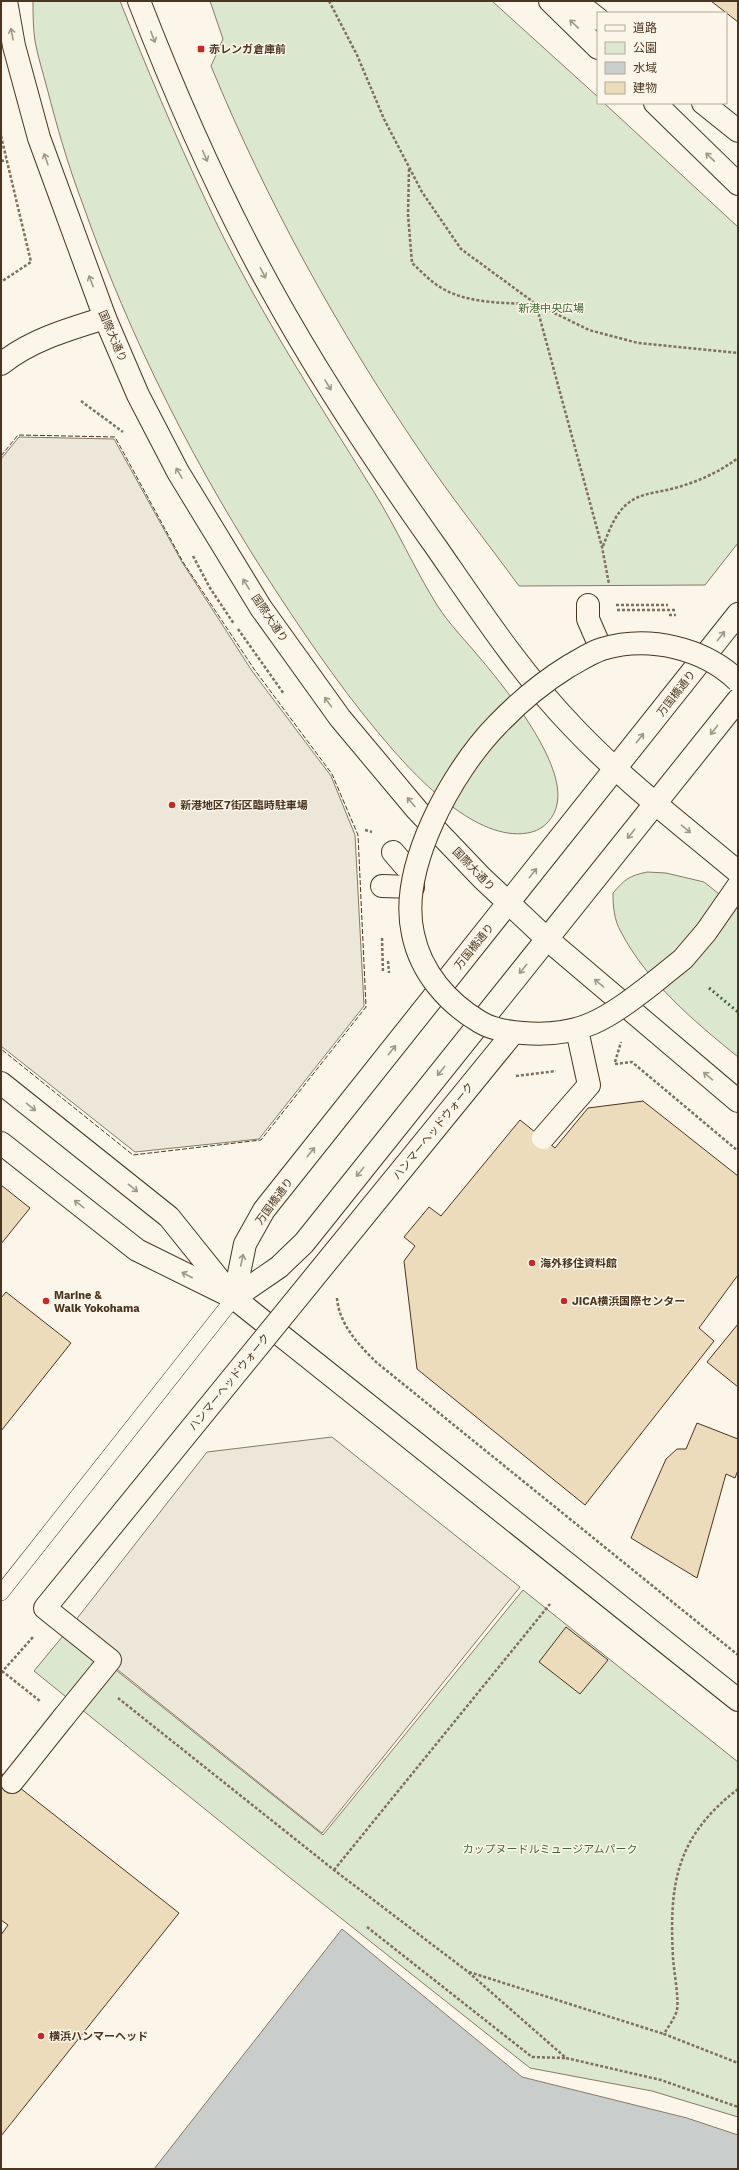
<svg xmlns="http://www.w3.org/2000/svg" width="739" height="2170" font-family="'Work Sans','Noto Sans JP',sans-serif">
  <rect width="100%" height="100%" fill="#fbf6e9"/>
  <!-- green -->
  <g fill="#dce7d0" stroke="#887966">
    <path d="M33 1H120C147 69 175 135 206 201 253 303 315 397 374 492 397 529 414 568 437 605 449 624 466 641 480 658 506 689 566 763 557 804 555 817 544 829 532 832 482 845 423 784 393 750 350 701 312 646 276 591 196 469 130 339 82 202 68 165 57 127 47 88 43 73 38 57 35 41 33 28 33 14 33 1Z"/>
    <path d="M210 1H492L598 97V103H604L738 227V543L705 585 519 586C486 541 451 497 420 451 338 330 267 202 211 66L223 39Z"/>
    <path d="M647 872 666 873 704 882 738 909V1057C695 1022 647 982 621 932 614 920 613 906 613 893 625 879 629 876 647 872Z"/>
    <path d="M523 1590 738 1762V2117L652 2091 530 2068 289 1877 34 1671 67 1631 323 1835Z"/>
  </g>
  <!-- parking -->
  <g fill="#ede7d9" stroke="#887966">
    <path d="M19 437 114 439 182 562 252 671 331 776 355 835 364 1006 259 1139 135 1152 1 1046V459Z"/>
    <path d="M332 1437 520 1587 322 1833 68 1630 207 1452Z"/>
  </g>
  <!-- water -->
  <path fill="#c9cecd" stroke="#887966" d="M342 1929 522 2077 687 2118 738 2135V2169H154Z"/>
  <!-- building -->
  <g fill="#ecdcbc" stroke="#4a3520">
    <path d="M711 1H738V22Z"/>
    <path d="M643 1101 738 1176V1275L699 1328 714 1341 585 1505 417 1369 404 1261 415 1246 404 1237 429 1207 441 1216 520 1120 555 1148 588 1108Z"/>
    <path d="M1 1185 30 1208 1 1244Z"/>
    <path d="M6 1292 71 1343 1 1431V1298Z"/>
    <path d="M738 1324V1387L707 1362Z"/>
    <path d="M697 1423 738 1439V1470L735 1478 726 1474 697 1578 631 1538 666 1459 677 1449H686Z"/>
    <path d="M566 1627 608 1660 580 1694 539 1662Z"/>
    <path d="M1 1773 179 1913 1 2136V1935L8 1925 1 1920Z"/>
  </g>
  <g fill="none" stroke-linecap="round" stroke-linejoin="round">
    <defs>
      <path id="service" d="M1 1593 234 1298"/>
      <g id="pedestrian">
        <path d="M588 605V619L601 649"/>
        <path d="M393 852 405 866 415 870"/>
        <path d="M382 886 413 887"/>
        <path d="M652 984 683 959 706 932 738 886"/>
        <path d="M12 1782 63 1718"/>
      </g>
      <g id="tertiary">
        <path d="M6 1 14 46 39 138 105 318 138 395 178 472 261 608 340 718 417 810 482 878 547 939 738 1101"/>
        <path d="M139 1C177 99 220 197 271 289 320 378 377 464 436 547 479 609 520 672 573 727 623 780 682 825 738 872"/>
        <path d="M550 1 598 48"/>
        <path d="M575 1 598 19"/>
        <path d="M655 103 738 184"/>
        <path d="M703 103 738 131"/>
        <path d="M1 364C31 340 69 329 105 318"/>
        <path d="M1 1083 169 1217 230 1293"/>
        <path d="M1 1143 137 1250 234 1298 738 1700"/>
        <path d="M234 1298 245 1244 264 1210 738 614"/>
        <path d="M234 1298 279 1267 304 1243 738 700"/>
      </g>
    </defs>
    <!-- service casing -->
    <use href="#service" stroke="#4a3520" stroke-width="16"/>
    <!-- pedestrian casing -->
    <use href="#pedestrian" stroke="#4a3520" stroke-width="24"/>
    <!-- tertiary casing -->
    <use href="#tertiary" stroke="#4a3520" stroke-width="24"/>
    <!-- path -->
    <g stroke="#7f6f5c" stroke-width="2.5" stroke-dasharray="3 2" stroke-linecap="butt">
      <path d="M329 1 357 55 384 119 422 192 461 249 536 304 589 330 638 343 738 353"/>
      <path d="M1 136 31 262 1 282"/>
      <path d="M1 161 6 160"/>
      <path d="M409 169 408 215 412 263C421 271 430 281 440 287 467 304 505 303 536 304L602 547 609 584"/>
      <path d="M81 401 123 432"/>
      <path d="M603 546C609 531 615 514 627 504 640 493 656 493 671 489 695 483 718 473 738 458"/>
      <path d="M193 556 210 588 234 624"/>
      <path d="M616 605H668"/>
      <path d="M617 610H676"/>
      <path d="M669 615H676"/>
      <path d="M238 629 284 694"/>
      <path d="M365 830 372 832"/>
      <path d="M382 938 383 973"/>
      <path d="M388 961 389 973"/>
      <path d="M615 1062 621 1042"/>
      <path d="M615 1064 632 1062 738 1151"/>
      <path d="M516 1076 556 1071"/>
      <path d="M337 1298C339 1324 358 1344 376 1362L738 1655"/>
      <path d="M2 1671 40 1701"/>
      <path d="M1 1673 33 1637"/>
      <path d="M118 1698 334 1870 467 1971 566 2058 661 2080 738 2107"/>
      <path d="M738 1789C676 1837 669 1883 673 1958 674 1972 679 1998 677 2010 675 2018 668 2027 664 2034L738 2063"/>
      <path d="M334 1870 550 1604"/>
      <path d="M367 1927 532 2057 566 2058"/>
      <path d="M469 1972 664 2034"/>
    </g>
    <!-- service -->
    <use href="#service" stroke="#fbf6e9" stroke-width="15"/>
    <!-- pedestrian -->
    <use href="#pedestrian" stroke="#fbf6e9" stroke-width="22"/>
    <!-- tertiary -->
    <use href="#tertiary" stroke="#fbf6e9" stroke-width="22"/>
    <defs>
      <g id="pedestrian-bridge">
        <path d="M652 984C608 1018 581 1038 523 1033 509 1032 493 1030 480 1022 448 1003 421 973 413 934 398 868 452 771 497 725 518 703 543 682 569 666 580 660 590 653 602 649 649 635 704 648 738 681"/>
        <path d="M543 1138 589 1085 577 1030"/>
        <path d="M63 1718 110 1660 45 1608 513 1033"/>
      </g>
    </defs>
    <!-- pedestrian-bridge casing -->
    <use href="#pedestrian-bridge" stroke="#4a3520" stroke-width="24" stroke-linecap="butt"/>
    <!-- pedestrian-bridge -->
    <use href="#pedestrian-bridge" stroke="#fbf6e9" stroke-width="22"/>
    <!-- hedge -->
    <path stroke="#436837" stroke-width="3" stroke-dasharray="2 3" stroke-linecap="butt" d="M709 988 738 1012"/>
    <!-- fence -->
    <path stroke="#4a3520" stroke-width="1" stroke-dasharray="5 2" stroke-linecap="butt" d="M1 456 18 435 115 437 183 562 254 669 332 774 358 835 366 1007 261 1140 133 1155 1 1049"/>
  </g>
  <!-- one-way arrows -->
  <defs><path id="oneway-shaft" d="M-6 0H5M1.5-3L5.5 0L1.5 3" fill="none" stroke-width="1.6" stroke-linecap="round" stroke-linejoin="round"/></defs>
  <g stroke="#a29684">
    <use href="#oneway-shaft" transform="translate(574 24) rotate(-136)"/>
    <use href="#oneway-shaft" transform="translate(12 34) rotate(-100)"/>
    <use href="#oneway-shaft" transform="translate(153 37) rotate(69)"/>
    <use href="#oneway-shaft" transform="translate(205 156) rotate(66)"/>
    <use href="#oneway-shaft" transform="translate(710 157) rotate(-136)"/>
    <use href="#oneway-shaft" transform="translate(46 159) rotate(-109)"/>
    <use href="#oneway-shaft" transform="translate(263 273) rotate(63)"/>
    <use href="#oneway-shaft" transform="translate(91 281) rotate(-111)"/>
    <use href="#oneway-shaft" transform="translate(328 385) rotate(59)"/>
    <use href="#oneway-shaft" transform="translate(179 473) rotate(-120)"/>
    <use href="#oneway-shaft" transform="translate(246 584) rotate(-122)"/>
    <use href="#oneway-shaft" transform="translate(721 636) rotate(-52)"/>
    <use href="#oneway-shaft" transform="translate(328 702) rotate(-126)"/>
    <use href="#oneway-shaft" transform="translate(714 730) rotate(128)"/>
    <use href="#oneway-shaft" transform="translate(640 738) rotate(-52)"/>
    <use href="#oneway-shaft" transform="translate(411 802) rotate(-130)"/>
    <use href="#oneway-shaft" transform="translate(686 829) rotate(40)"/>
    <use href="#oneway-shaft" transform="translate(631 834) rotate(129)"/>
    <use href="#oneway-shaft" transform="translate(533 873) rotate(-52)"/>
    <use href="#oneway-shaft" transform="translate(523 969) rotate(129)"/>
    <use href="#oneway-shaft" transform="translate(599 983) rotate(-140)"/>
    <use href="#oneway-shaft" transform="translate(392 1050) rotate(-51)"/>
    <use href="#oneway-shaft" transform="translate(441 1071) rotate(129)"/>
    <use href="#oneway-shaft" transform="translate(708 1076) rotate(-140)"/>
    <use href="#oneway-shaft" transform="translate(31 1107) rotate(39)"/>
    <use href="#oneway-shaft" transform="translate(311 1152) rotate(-51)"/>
    <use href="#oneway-shaft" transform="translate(360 1172) rotate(129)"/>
    <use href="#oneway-shaft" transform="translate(133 1188) rotate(39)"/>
    <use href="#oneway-shaft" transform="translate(79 1204) rotate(-142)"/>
    <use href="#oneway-shaft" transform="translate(242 1260) rotate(-78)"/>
    <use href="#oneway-shaft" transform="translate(187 1275) rotate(-153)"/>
  </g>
  <!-- markers -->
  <g fill="#c62828" stroke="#fbf6e9" stroke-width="1.5">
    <rect x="197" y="45" width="8" height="8" rx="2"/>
    <circle cx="172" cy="805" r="4"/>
    <circle cx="532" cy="1263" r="4"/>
    <circle cx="46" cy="1301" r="4"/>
    <circle cx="564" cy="1301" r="4"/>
    <circle cx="41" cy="2036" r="4"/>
  </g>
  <g text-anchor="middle" stroke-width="3" stroke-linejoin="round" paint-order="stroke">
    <!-- poi labels -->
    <g font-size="11" font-weight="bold" fill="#4a3520" stroke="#fbf6e9" text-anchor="start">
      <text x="209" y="53">赤レンガ倉庫前</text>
      <text x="180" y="809">新港地区7街区臨時駐車場</text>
      <text x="540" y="1267">海外移住資料館</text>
      <text x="54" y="1299">Marine &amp;<tspan x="54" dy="13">Walk Yokohama</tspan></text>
      <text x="572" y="1305">JICA横浜国際センター</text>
      <text x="49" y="2040">横浜ハンマーヘッド</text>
    </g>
    <!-- park labels -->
    <g font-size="11" fill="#436837" stroke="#fbf6e9">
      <text x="551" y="312">新港中央広場</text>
      <text x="550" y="1853">カップヌードルミュージアムパーク</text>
    </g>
    <!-- street labels -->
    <g font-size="11" fill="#4a3520" stroke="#fbf6e9">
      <text transform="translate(113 336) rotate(67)" y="4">国際大通り</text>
      <text transform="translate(270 618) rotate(56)" y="4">国際大通り</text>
      <text transform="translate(676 693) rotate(-52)" y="4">万国橋通り</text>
      <text transform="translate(474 869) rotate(46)" y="4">国際大通り</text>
      <text transform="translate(474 946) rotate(-51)" y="4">万国橋通り</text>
      <text transform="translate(433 1131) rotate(-51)" y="4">ハンマーヘッドウォーク</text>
      <text transform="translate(274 1201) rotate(-54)" y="4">万国橋通り</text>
      <text transform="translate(229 1382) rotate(-51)" y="4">ハンマーヘッドウォーク</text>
    </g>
  </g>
  <!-- border -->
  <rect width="739" height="2170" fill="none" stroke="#4a3520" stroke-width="4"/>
  <!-- legend -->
  <rect x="597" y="12" width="130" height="92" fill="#fbf6e9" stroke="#b4a999"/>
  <rect x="605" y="25" width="20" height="6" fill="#fbf6e9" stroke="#b4a999"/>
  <text x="633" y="32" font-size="12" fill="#4a3520">道路</text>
  <rect x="605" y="42" width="20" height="12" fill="#dce7d0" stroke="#b4a999"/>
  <text x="633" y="52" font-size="12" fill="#4a3520">公園</text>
  <rect x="605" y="62" width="20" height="12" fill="#c9cecd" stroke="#b4a999"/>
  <text x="633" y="72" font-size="12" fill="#4a3520">水域</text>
  <rect x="605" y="82" width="20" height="12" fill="#ecdcbc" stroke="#b4a999"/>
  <text x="633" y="92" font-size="12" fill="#4a3520">建物</text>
</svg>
